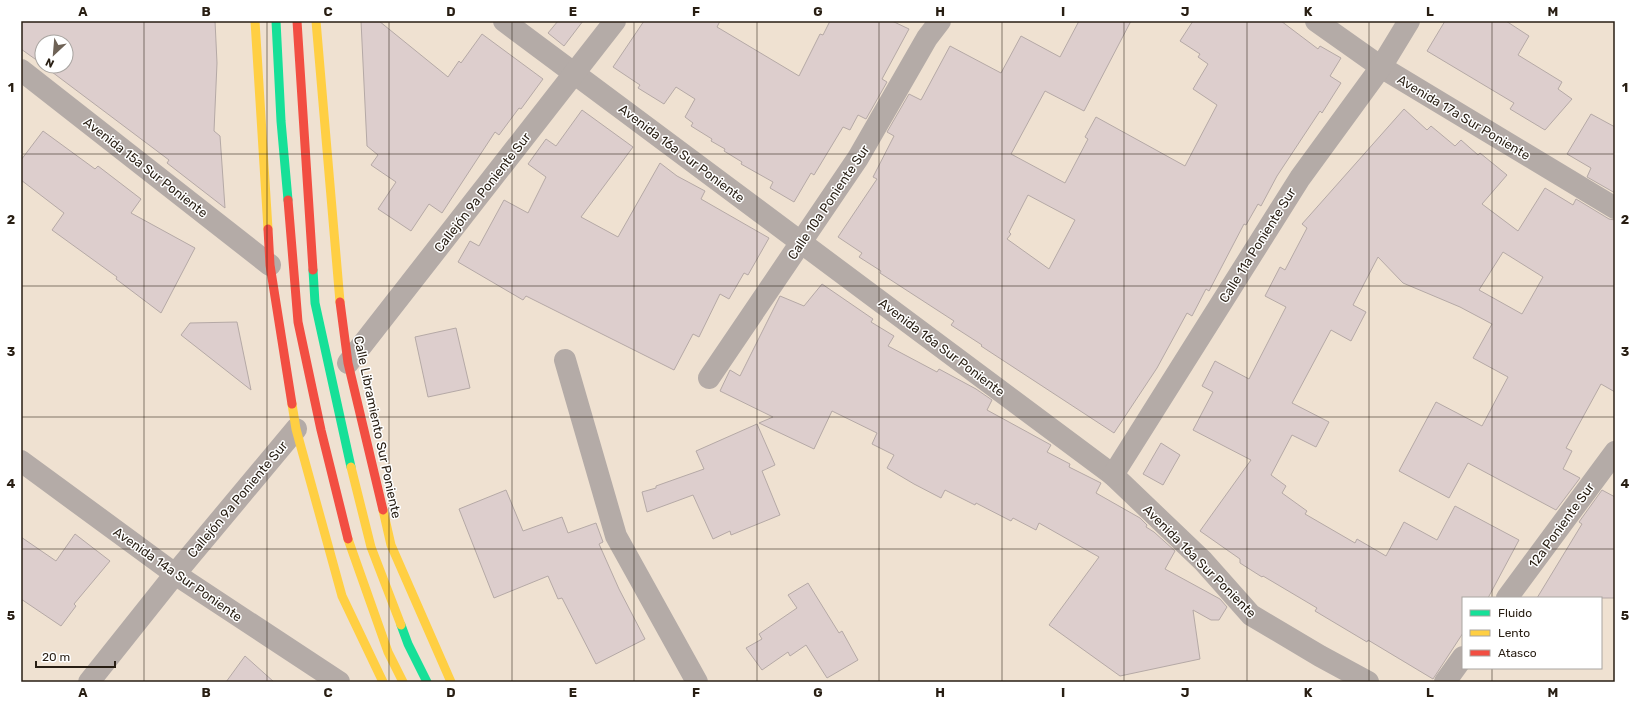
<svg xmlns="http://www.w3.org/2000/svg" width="1636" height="703" font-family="Rubik,sans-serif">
  <rect width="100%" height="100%" fill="#efe1d1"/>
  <!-- building -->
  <g fill="#ddcecd" stroke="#b5a9a6" fill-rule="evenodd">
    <path d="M21 21H215L217 63 214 131 220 136 225 208 167 163 169 160 44 66H66V42H42V64L21 49Z"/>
    <path d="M361 21H379L448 77 459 61 461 63 482 34 543 79 521 109 519 108 499 135 495 132 442 213 429 204 411 231 378 209 396 182 371 165 378 155 367 146Z"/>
    <path d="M558 21H583L564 46 548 33Z"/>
    <path d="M644 21H720L717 27 799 76 820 34 823 35 830 21H892L909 29 882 79 887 82 866 119 858 115 850 130 843 127 814 175 811 173 794 202 770 188 773 182 741 164 742 162 724 151 725 149 711 141 712 139 691 126 693 123 685 117 695 99 676 87 664 104 638 88 640 85 613 67Z"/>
    <path d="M1079 21H1131L1084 111 1045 91 1011 154 1065 183 1088 139 1085 137 1096 117 1185 166 1217 105 1193 89 1208 64 1198 57 1200 54 1180 41 1193 21H1281L1318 49 1320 46 1341 58 1330 76 1341 83 1322 113 1320 111 1277 176 1261 206 1258 204 1246 225 1244 224 1209 291 1206 289 1192 316 1187 313 1157 368 1114 433 981 346 982 345 951 325 954 321 880 273 881 271 859 257 862 253 838 237 877 179 873 177 894 136 887 132 909 94 921 100 950 46 1001 73 1021 36 1060 57ZM1028 195 1075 220 1049 269 1007 239 1011 234 1009 232Z"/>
    <path d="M1445 21H1506L1529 36 1518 55 1562 82 1558 89 1572 99 1545 130 1510 109 1514 103 1427 51Z"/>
    <path d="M1404 109 1427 130 1431 126 1455 146 1461 140 1478 155 1480 153 1507 175 1482 204 1518 231 1545 188 1573 205 1576 199 1609 219 1615 220V392L1601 384 1566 448 1572 451 1563 469 1580 478 1556 510 1468 463 1449 498 1399 471 1436 402 1482 426 1508 377 1473 358 1492 324 1460 307 1403 283 1378 257 1353 305 1366 312 1351 341 1331 330 1292 403 1329 422 1316 447 1292 435 1271 475 1286 486 1282 493 1307 511 1305 514 1355 543 1357 539 1386 556 1404 522 1437 540 1455 506 1519 540 1488 598H1463V633L1433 679 1368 640 1367 642 1315 611 1317 608 1263 576 1262 577 1240 563V559L1200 531 1251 460 1193 430 1213 392 1202 386 1215 361 1249 379 1286 307 1265 296 1280 267 1285 270 1307 228 1302 224ZM1503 252 1543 277 1522 314 1479 290Z"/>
    <path d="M582 110 633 147 581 217 618 237 660 163 677 176 705 191 701 199 769 238 748 275 744 273 729 299 720 294 699 337 693 334 674 370 526 296 523 300 458 262 470 241 479 246 504 200 528 213 546 177 528 164 546 139 556 146Z"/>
    <path d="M1591 114 1615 127V193L1587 177 1591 168 1567 154Z"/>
    <path d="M43 131 95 169 98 166 141 199 131 213 195 248 161 313 116 279 117 277 52 230 64 213 21 180V160Z"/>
    <path d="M822 284 873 319 871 322 894 336 888 346 937 372 939 369 976 389 992 400 987 410 1051 445 1047 452 1070 464 1069 467 1101 483 1096 493 1140 518 1147 525 1146 527 1154 532 1175 551 1165 569 1220 599 1227 607 1219 620H1211L1193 610 1200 659 1120 676 1049 625 1099 557 1039 523 1036 530 1013 518 1011 521 976 503 975 505 945 490 941 498 914 484 887 468 894 455 872 444 877 433 832 411 814 449 759 423 773 417 720 391 730 370 740 376 780 296 804 306Z"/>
    <path d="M237 322 251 390 181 335 190 323Z"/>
    <path d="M456 328 470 388 428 397 415 337Z"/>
    <path d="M757 424 775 465 762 471 780 515 731 535 730 531 713 539 693 495 647 512 642 492 656 488V486L704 469 696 451Z"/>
    <path d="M1161 443 1180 455 1163 485 1143 474Z"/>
    <path d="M506 490 523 531 562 517 568 533 596 523 603 542 599 544 619 589 645 639 596 664 562 598 558 599 548 576 494 598 459 509Z"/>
    <path d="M1602 490 1615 497V598H1537L1582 524 1579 522Z"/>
    <path d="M75 534 110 561 74 604 76 606 61 626 21 599V537L56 561Z"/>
    <path d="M808 583 839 633 842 631 858 660 827 678 806 645 790 656 788 652 762 670 746 648 762 639 759 634 797 608 788 595Z"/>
    <path d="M245 656 274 682H226Z"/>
  </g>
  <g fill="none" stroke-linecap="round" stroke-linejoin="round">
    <!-- street -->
    <g stroke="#b4aba7" stroke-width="22">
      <path d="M504 21 1113 475 1203 561 1251 615 1320 656 1368 682"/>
      <path d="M1316 21 1381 67 1615 208"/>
      <path d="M21 70 270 265"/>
      <path d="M565 360 616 536 697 682"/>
      <path d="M348 363 615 21"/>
      <path d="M709 378 858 158 927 38 940 21"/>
      <path d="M21 461 175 574 339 682"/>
      <path d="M1113 475 1300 178 1381 67 1409 21"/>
      <path d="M1507 598 1615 452"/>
      <path d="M89 682 175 574 296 429"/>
      <path d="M1445 682 1463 657"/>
    </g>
    <!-- fast -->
    <g stroke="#16e098" stroke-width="9">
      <path d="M276 21 281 121 288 200"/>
      <path d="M313 270 315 303 351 467"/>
      <path d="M401 625 408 644 427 682"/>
    </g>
    <!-- slow -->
    <g stroke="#ffcf43" stroke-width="9">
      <path d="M255 21 268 229"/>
      <path d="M316 21 340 302"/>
      <path d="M292 404 296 429 342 596 383 682"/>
      <path d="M351 467 371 547 401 625"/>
      <path d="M383 510 391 545 451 682"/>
      <path d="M348 539 388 652 403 682"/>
    </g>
    <!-- jam -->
    <g stroke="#f24e42" stroke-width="9">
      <path d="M297 21 313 270"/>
      <path d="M288 200 298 322 321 430 348 539"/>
      <path d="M268 229 270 265 292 404"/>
      <path d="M340 302 348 363 383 510"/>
    </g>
  </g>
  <!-- grid -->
  <path fill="none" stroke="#281e13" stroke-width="1" stroke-opacity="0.55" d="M144 21V682M267 21V682M389 21V682M512 21V682M634 21V682M757 21V682M879 21V682M1002 21V682M1124 21V682M1247 21V682M1369 21V682M1492 21V598M21 154H1615M21 286H1615M21 417H1615M21 549H1615M1492 668V682"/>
  <g text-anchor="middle" stroke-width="3" stroke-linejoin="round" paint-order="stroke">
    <!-- street labels -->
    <g font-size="13" fill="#281e13" stroke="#fff">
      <text transform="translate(1464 117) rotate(31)" y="5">Avenida 17a Sur Poniente</text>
      <text transform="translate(682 153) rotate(37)" y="5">Avenida 16a Sur Poniente</text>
      <text transform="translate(146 167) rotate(38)" y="5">Avenida 15a Sur Poniente</text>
      <text transform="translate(482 192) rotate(-52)" y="5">Callejón 9a Poniente Sur</text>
      <text transform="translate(828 202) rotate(-56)" y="5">Calle 10a Poniente Sur</text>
      <text transform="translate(1257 245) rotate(-58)" y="5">Calle 11a Poniente Sur</text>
      <text transform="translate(942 347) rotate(37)" y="5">Avenida 16a Sur Poniente</text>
      <text transform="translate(378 427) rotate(78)" y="5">Calle Libramiento Sur Poniente</text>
      <text transform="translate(237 499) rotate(-50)" y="5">Callejón 9a Poniente Sur</text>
      <text transform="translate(1561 525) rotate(-54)" y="5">12a Poniente Sur</text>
      <text transform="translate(1200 561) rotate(45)" y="5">Avenida 16a Sur Poniente</text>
      <text transform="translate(178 574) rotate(35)" y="5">Avenida 14a Sur Poniente</text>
    </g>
  </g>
  <!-- border -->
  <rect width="1636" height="703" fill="none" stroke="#ffffff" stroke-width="44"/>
  <!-- legend -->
  <rect x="1462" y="597" width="140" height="72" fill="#ffffff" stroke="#a9a5a1"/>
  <rect x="1470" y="610" width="20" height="6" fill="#16e098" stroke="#a9a5a1"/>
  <text x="1498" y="617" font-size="12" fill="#281e13">Fluido</text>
  <rect x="1470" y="630" width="20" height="6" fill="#ffcf43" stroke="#a9a5a1"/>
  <text x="1498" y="637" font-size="12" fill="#281e13">Lento</text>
  <rect x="1470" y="650" width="20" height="6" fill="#f24e42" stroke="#a9a5a1"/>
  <text x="1498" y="657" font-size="12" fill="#281e13">Atasco</text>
  <!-- north arrow -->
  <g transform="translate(54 54) rotate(206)"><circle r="19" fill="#ffffff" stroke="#a9a5a1"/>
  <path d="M0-3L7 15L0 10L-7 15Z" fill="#6e6256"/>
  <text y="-6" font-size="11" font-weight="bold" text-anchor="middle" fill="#281e13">N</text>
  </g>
  <!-- scale -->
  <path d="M36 661v6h79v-6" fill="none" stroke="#281e13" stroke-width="2"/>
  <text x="42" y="661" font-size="12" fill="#281e13" stroke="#ffffff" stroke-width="3" paint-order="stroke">20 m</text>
  <rect x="22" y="22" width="1592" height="659" fill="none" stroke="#281e13" stroke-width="1.5"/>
  <g font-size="13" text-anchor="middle" font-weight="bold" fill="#281e13">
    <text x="83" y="16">A</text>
    <text x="206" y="16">B</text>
    <text x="328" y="16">C</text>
    <text x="451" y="16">D</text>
    <text x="573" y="16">E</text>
    <text x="696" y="16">F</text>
    <text x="818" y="16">G</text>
    <text x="940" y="16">H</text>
    <text x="1063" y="16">I</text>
    <text x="1185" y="16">J</text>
    <text x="1308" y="16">K</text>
    <text x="1430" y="16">L</text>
    <text x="1553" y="16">M</text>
    <text x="11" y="92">1</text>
    <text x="1625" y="92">1</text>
    <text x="11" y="224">2</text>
    <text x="1625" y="224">2</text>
    <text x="11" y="356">3</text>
    <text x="1625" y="356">3</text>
    <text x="11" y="488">4</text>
    <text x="1625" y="488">4</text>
    <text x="11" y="620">5</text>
    <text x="1625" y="620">5</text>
    <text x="83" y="697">A</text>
    <text x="206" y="697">B</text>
    <text x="328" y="697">C</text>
    <text x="451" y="697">D</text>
    <text x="573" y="697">E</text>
    <text x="696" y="697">F</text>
    <text x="818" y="697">G</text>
    <text x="940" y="697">H</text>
    <text x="1063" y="697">I</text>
    <text x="1185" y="697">J</text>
    <text x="1308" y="697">K</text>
    <text x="1430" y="697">L</text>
    <text x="1553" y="697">M</text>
  </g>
</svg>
